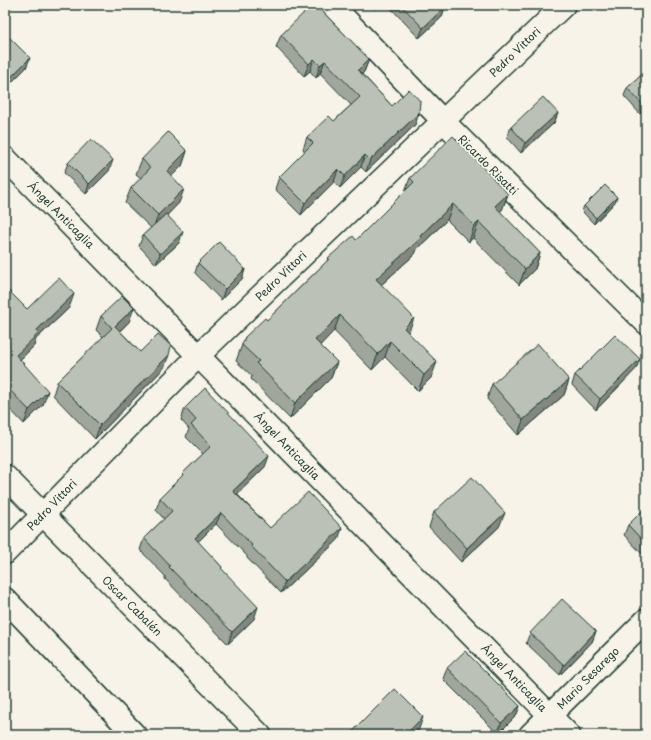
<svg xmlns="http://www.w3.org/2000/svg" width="651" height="740" font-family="'Playpen Sans',sans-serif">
  <rect width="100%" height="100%" fill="#f7f3e8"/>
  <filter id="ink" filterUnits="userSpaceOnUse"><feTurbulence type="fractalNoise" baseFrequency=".025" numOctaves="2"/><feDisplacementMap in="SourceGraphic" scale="8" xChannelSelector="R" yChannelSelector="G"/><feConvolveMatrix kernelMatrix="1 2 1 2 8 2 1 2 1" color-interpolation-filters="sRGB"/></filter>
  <g filter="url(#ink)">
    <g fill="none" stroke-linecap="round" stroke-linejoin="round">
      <defs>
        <g id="minor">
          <path d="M332 5 443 121 646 323"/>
          <path d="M5 158 569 735"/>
          <path d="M5 553 199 355 564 5"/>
          <path d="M5 599 135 735"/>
          <path d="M530 735 646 620"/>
        </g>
        <path id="major" d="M5 476 260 735"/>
      </defs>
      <!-- minor casing -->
      <use href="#minor" stroke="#1f3d34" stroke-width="25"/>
      <!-- major casing -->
      <use href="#major" stroke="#1f3d34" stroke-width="25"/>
      <!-- minor -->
      <use href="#minor" stroke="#f7f3e8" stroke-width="22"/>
      <!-- major -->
      <use href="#major" stroke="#f7f3e8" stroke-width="22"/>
    </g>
    <!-- wall -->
    <g fill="#a1a69d" stroke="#1f3d34">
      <path d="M371 5H380L375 9Z"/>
      <path d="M388 5H443L442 17 419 38Z"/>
      <path d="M281 35 369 59 364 72 362 74 392 106 415 125 366 172 361 167 340 188 334 182 301 215 275 189 279 177 305 152 303 149 307 137 334 121 351 105 320 73 316 78 310 71 304 76 276 47Z"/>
      <path d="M646 71V109L640 114 624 96 627 88Z"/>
      <path d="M558 113 554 123 521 153 507 137 511 127Z"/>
      <path d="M187 151 182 166 172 176 179 203 167 215 179 243 156 264 139 246 143 235 151 228 125 203 131 188 141 178 136 174 142 159Z"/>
      <path d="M68 163 109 171 86 194 64 173Z"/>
      <path d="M410 178 508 194 502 210 500 212 540 253 535 269 519 285 473 238 469 242 447 220 417 249 415 254 381 285 408 332 431 378 418 391 385 357 372 370 334 331 320 345 337 362 331 378 290 419 251 379 252 376 236 361 245 337 267 320 327 261 328 258 356 240 405 191Z"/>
      <path d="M615 202 594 224 582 211 584 206Z"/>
      <path d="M198 263 245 269 242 279 221 300 195 273Z"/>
      <path d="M5 292 27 309 69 308 36 339 34 346 20 360 43 405 24 424 5 404Z"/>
      <path d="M101 316 129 322 120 331 140 352 164 368 95 439 53 395 57 382 103 337 96 330Z"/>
      <path d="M636 369 596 410 572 385 575 375Z"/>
      <path d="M569 380 564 395 518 435 487 399 492 384Z"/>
      <path d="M185 408 265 467 237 494 270 528 338 540 281 593 247 558V556L216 524 198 542 222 567 221 569 254 619 228 644 165 579V576L140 550 144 538 164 519 156 510 160 498 182 477 183 473 203 454 186 437 189 429 181 420Z"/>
      <path d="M646 507V558L624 535 628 525Z"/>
      <path d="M434 512 499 527 461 562 429 527Z"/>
      <path d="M596 631 592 642 560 675 526 643 530 633Z"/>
      <path d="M447 668 520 706 516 716 498 734 443 679Z"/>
    </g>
    <!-- shaded-wall -->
    <g fill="#83877f" stroke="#1f3d34">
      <path d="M377 5H380L375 9Z"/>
      <path d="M445 7 442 17 419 38 423 28Z"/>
      <path d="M30 58 26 68 5 89V83Z"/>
      <path d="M314 59 310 71 304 76 309 64Z"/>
      <path d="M369 59 364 72 354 82 358 70Z"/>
      <path d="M325 61 320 73 316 78 320 65Z"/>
      <path d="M646 103V109L640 114 643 105Z"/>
      <path d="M419 113 415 125 366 172 370 160Z"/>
      <path d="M558 113 554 123 521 153 525 143Z"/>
      <path d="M187 151 182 166 162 186 167 171Z"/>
      <path d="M365 155 361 167 340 188 345 176Z"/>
      <path d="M113 160 109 171 86 194 89 184Z"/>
      <path d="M338 169 334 182 301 215 305 203Z"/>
      <path d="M184 189 179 203 153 230 158 215Z"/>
      <path d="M508 194 502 210 489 222 495 206Z"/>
      <path d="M617 197 615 202 594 224 596 218Z"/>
      <path d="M453 204 447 220 417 249 415 254 370 295 376 279Z"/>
      <path d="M479 222 473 238 469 242 474 226Z"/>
      <path d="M183 232 179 243 156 264 160 254Z"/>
      <path d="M540 253 535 269 519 285 525 269Z"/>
      <path d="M245 269 242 279 221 300 225 289Z"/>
      <path d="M74 294 69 308 36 339 34 346 11 369 16 355 37 330Z"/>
      <path d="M134 308 129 322 111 339 115 326Z"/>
      <path d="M340 315 334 331 309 357 315 340Z"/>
      <path d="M414 318 408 334 404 328Z"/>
      <path d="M390 341 385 357 372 370 378 354Z"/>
      <path d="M169 355 164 368 95 439 100 425Z"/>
      <path d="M640 359 636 369 596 410 600 399Z"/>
      <path d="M337 362 331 378 290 419 295 403Z"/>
      <path d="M437 362 431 378 418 391 424 375Z"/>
      <path d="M569 380 564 395 518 435 523 420Z"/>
      <path d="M48 391 43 405 24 424 29 410Z"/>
      <path d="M269 456 265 467 229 502 233 491Z"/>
      <path d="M221 513 216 524 191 549 195 538Z"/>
      <path d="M505 513 499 527 461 562 467 548Z"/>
      <path d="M342 528 338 540 281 593 285 582Z"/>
      <path d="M258 607 254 619 228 644 232 632Z"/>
      <path d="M596 631 592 642 560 675 564 665Z"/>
      <path d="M520 706 516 716 498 734 501 723Z"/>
      <path d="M423 717 418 732 415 735H405Z"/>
    </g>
    <!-- building -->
    <g fill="#bbc1b6" stroke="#1f3d34">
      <path d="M312 5H316L369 59 358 70 392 106 409 89 420 101 419 113 370 160 365 155 345 176 338 169 305 203 279 177 313 143 307 137 329 116 334 121 360 97 325 61 320 65 314 59 309 64 281 35Z"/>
      <path d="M401 5H443L445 7 423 28Z"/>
      <path d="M5 33 30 58 5 83Z"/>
      <path d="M646 71V103L643 105 627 88Z"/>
      <path d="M543 97 558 113 525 143 511 127Z"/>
      <path d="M168 132 187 151 167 171 184 189 158 215 131 188 150 168 142 159Z"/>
      <path d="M453 136 508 194 495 206 540 253 525 269 479 222 474 226 453 204 420 236 421 238 376 279 414 318 404 328 437 362 424 375 390 341 378 354 340 315 315 340 337 362 295 403 256 363 259 361 242 345 245 337 265 318 267 320 329 259 328 258 353 236 356 240 414 182 410 178Z"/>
      <path d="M91 139 113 160 89 184 68 163Z"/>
      <path d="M605 185 617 197 596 218 584 206Z"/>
      <path d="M166 214 183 232 160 254 143 235Z"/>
      <path d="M219 242 245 269 225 289 198 263Z"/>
      <path d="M59 278 74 294 37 330 39 333 16 355 48 391 29 410 5 385V292L7 289 27 309Z"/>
      <path d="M122 296 134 308 115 326 140 352 158 334 171 346 169 355 100 425 57 382 112 328 101 316Z"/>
      <path d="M615 335 640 359 600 399 575 375Z"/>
      <path d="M538 344 569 380 523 420 492 384Z"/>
      <path d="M205 388 269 456 233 491 270 528 308 492 342 528 285 582 251 546 252 545 221 513 195 538 222 567 221 568 258 607 232 632 169 567 170 566 144 538 172 511 160 498 184 474 183 473 211 446 191 425 196 420 185 408Z"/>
      <path d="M472 477 505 513 467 548 434 512Z"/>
      <path d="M646 507V544L628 525Z"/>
      <path d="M562 599 596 631 564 665 530 633Z"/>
      <path d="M465 651 520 706 501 723 447 668Z"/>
      <path d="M395 689 423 717 405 735H349Z"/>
    </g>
  </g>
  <g text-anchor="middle" stroke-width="3.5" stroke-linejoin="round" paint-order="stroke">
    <!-- street labels -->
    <g font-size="11" fill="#1f3d34" stroke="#f7f3e8">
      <text transform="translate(515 52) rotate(-44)" y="4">Pedro Vittori</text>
      <text transform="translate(488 165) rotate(45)" y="4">Ricardo Risatti</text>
      <text transform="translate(61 215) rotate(45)" y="4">Ángel Anticaglia</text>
      <text transform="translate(281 276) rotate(-44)" y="4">Pedro Vittori</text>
      <text transform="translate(287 446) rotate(46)" y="4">Ángel Anticaglia</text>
      <text transform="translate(52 505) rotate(-46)" y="4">Pedro Vittori</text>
      <text transform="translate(132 606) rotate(45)" y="4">Oscar Cabalén</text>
      <text transform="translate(514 678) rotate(46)" y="4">Ángel Anticaglia</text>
      <text transform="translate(588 678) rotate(-45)" y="4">Mario Sesarego</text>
    </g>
  </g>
  <!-- margin -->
  <rect width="651" height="740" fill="none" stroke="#f7f3e8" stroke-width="20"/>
  <rect x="10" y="10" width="631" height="720" fill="none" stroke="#1f3d34" stroke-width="1.5" filter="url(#ink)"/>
</svg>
